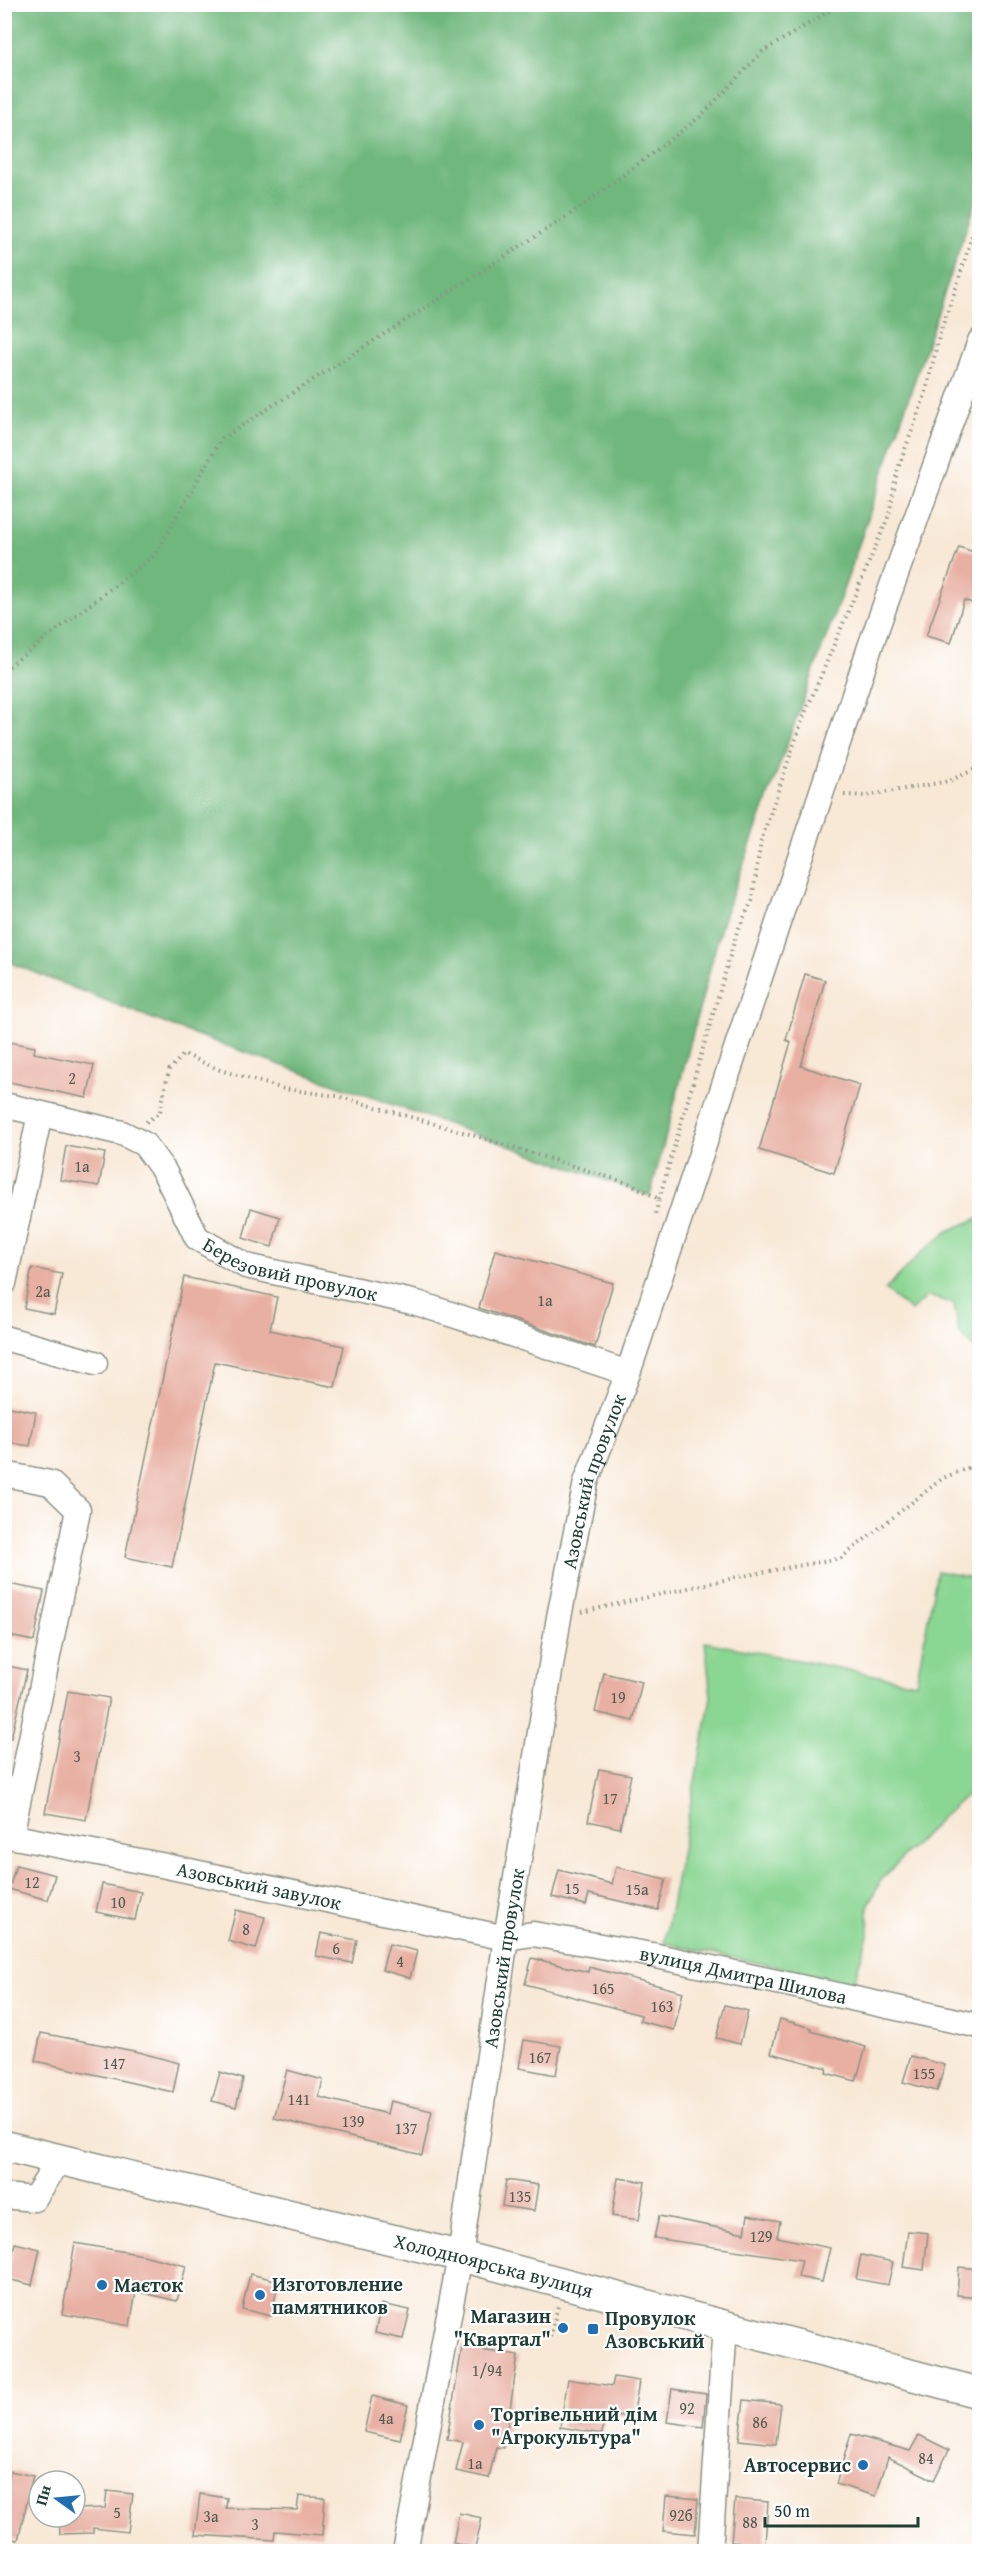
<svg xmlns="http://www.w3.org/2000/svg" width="984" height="2556" font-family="'Gentium Book Plus',serif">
  <rect width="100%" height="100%" fill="#fff"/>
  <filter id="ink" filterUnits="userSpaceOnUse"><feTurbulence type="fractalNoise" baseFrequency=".0167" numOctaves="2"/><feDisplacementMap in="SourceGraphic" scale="12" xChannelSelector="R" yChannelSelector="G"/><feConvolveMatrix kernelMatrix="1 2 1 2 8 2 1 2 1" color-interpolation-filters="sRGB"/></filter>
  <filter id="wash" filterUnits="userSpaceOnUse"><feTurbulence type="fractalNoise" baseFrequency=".008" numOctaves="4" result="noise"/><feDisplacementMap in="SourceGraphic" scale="24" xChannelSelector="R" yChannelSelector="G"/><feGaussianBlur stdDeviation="1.35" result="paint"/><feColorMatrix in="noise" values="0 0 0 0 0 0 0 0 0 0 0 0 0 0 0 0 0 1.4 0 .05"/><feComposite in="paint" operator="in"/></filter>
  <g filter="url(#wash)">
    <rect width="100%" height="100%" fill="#f8e8d6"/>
    <!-- green -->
    <g fill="#8ad693" stroke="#548a64" stroke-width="1.5">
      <path d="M979 1218V1352L959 1333 954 1304 928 1296 911 1311 885 1290 920 1254 948 1231Z"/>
      <path d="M937 1571 979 1579V1784L942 1817 881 1880 868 1906 869 1932 853 1983 664 1943 711 1697 705 1642 916 1683Z"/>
    </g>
    <!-- forest -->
    <path fill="#6fb77d" stroke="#477a58" stroke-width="1.5" d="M4 5H979V191L849 574 722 923 650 1196 171 1026 5 961Z"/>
    <g id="blocks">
      <!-- building -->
      <g fill="#e8b0a3">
        <path d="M959 547 980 554V590L975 604 964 600 951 643 926 636Z"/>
        <path d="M805 974 825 980 801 1066 860 1085 834 1173 759 1150 791 1042 786 1040Z"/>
        <path d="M4 1041 35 1047 34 1053 94 1065 87 1098 4 1081Z"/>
        <path d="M66 1146 105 1153 99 1186 60 1180Z"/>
        <path d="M251 1208 280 1217 272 1247 243 1238Z"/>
        <path d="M495 1250 613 1283 595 1347 479 1308Z"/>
        <path d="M32 1268 62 1274 54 1314 24 1308Z"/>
        <path d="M184 1277 277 1297 270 1330 344 1346 335 1387 215 1362 172 1567 125 1557Z"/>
        <path d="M4 1406 36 1412 30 1446 4 1442Z"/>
        <path d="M4 1583 44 1591 34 1641 4 1635Z"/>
        <path d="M4 1665 27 1670 11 1738 4 1737Z"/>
        <path d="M604 1673 642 1682 633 1721 595 1712Z"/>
        <path d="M68 1691 109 1698 86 1820 45 1813Z"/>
        <path d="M599 1769 631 1775 620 1828 588 1821Z"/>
        <path d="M16 1865 55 1875 48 1900 9 1889Z"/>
        <path d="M616 1867 666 1879 658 1910 589 1894 586 1905 552 1897 559 1870 612 1884Z"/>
        <path d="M102 1884 141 1892 135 1920 96 1912Z"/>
        <path d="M236 1910 265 1917 256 1949 228 1941Z"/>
        <path d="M321 1933 357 1940 352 1963 316 1956Z"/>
        <path d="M389 1944 417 1951 410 1978 382 1970Z"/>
        <path d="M532 1958 588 1972 589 1967 683 1992 674 2030 640 2021 641 2015 525 1984Z"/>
        <path d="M725 2005 748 2011 740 2044 716 2038Z"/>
        <path d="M780 2019 812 2028 811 2031 866 2047 856 2081 826 2073 827 2068 771 2053Z"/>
        <path d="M41 2033 134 2051 179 2063 173 2092 35 2061Z"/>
        <path d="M524 2040 561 2046 556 2075 519 2068Z"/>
        <path d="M911 2056 945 2065 937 2091 903 2082Z"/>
        <path d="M287 2070 323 2080 319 2097 387 2114 390 2101 432 2111 422 2155 274 2118Z"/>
        <path d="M220 2072 243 2079 236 2107 212 2101Z"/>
        <path d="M618 2178 645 2182 639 2220 612 2216Z"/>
        <path d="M506 2180 538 2185 534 2211 502 2206Z"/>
        <path d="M748 2215 780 2221 777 2237 830 2248 822 2282 798 2277 802 2260 654 2238 659 2216 745 2233Z"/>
        <path d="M908 2231 928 2233 924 2270 903 2267Z"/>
        <path d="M15 2243 40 2249 32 2285 7 2279Z"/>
        <path d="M75 2243 143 2255 186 2266 177 2301 136 2291 130 2326 62 2314Z"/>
        <path d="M861 2255 893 2262 888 2285 856 2279Z"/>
        <path d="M959 2267 980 2269V2297L957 2295Z"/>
        <path d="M250 2274 279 2281 271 2316 242 2309Z"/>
        <path d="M381 2304 410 2310 403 2339 375 2333Z"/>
        <path d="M462 2347 518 2356 504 2448 496 2447 489 2478 456 2471 463 2442 447 2439Z"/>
        <path d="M614 2377 639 2381 633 2418 605 2413 602 2434 560 2427 568 2379 612 2386Z"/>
        <path d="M672 2389 706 2394 703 2427 667 2422Z"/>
        <path d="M372 2396 408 2405 400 2440 364 2432Z"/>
        <path d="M744 2400 781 2404 776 2444 739 2440Z"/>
        <path d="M851 2434 910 2451 919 2435 949 2450 934 2480 888 2457 876 2496 836 2484Z"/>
        <path d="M10 2471 33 2476 18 2540 4 2537V2494Z"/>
        <path d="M107 2491 133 2494 128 2532 93 2528V2533L60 2534 59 2517H75V2509L105 2508Z"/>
        <path d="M200 2494 227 2498 226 2508 297 2510 299 2496 325 2498 322 2535 275 2531 274 2540 195 2535Z"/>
        <path d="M666 2496 698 2499 695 2534 663 2531Z"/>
        <path d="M735 2499 768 2502 765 2545 731 2542Z"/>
        <path d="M459 2513 482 2518 475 2548 453 2543Z"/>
      </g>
    </g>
  </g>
  <g filter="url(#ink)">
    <use href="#blocks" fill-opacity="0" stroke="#8c9285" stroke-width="1.5"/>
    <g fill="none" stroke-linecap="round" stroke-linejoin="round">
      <defs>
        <g id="minor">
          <path id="s1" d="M4 1105 122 1133 144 1144 164 1171 197 1238 246 1266 417 1303 628 1373"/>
          <path d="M4 1283 40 1114"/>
          <path d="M4 1338 95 1363"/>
          <path d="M4 1474 50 1483 78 1510 11 1836"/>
          <path id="s2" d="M4 1835 166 1866 506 1938 533 1934 652 1955 980 2026"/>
          <path d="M4 2196 34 2199 60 2159"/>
          <path id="s3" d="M405 2552 460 2256 506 1938 559 1617 586 1482 628 1373 871 644 980 341"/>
          <path d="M710 2552 725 2325"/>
        </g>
        <g id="major">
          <path id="s4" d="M4 2146 460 2256 980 2393"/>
        </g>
      </defs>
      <!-- minor casing -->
      <use href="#minor" stroke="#8c9285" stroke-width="27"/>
      <!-- major casing -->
      <use href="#major" stroke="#8c9285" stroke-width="33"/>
      <!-- path -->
      <g stroke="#8c9285" stroke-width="4" stroke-dasharray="1.5 4.5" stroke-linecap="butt">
        <path d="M4 670 155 555 221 439 580 208 700 117 762 52 841 4"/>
        <path d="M844 795 866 796 949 781 980 767"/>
        <path d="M146 1122 160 1112 169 1070 184 1054 220 1070 284 1089 337 1096 463 1132 631 1184 659 1199 656 1214"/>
        <path d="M659 1199 737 932 752 901 761 841 803 718 889 515 897 471 925 395 940 333 957 285 980 209"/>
        <path d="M582 1612 737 1577 841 1558 943 1478 980 1463"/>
        <path d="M550 2337 558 2306"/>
      </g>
      <!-- minor -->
      <use href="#minor" stroke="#fff" stroke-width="24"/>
      <!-- major -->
      <use href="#major" stroke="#fff" stroke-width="30"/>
    </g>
  </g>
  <!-- markers -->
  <g fill="#1f6fb2" stroke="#fff" stroke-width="2">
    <circle cx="102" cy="2285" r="6"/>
    <circle cx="260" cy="2295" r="6"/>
    <circle cx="563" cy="2328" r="6"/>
    <rect x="587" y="2323" width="12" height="12" rx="3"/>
    <circle cx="479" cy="2425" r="6"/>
    <circle cx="863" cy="2465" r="6"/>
  </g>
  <g text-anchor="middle" stroke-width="4.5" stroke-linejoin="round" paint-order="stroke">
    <!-- number labels -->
    <g font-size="16" fill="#515a50">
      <text x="72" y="1084">2</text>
      <text x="82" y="1172">1а</text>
      <text x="43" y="1297">2а</text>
      <text x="545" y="1306">1а</text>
      <text x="618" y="1703">19</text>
      <text x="77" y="1762">3</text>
      <text x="610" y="1804">17</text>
      <text x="32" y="1888">12</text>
      <text x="572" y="1894">15</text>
      <text x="637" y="1895">15а</text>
      <text x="118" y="1908">10</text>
      <text x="246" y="1935">8</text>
      <text x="336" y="1954">6</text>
      <text x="400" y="1967">4</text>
      <text x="603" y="1994">165</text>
      <text x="662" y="2012">163</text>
      <text x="540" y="2063">167</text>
      <text x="114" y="2069">147</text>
      <text x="924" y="2079">155</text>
      <text x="299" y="2105">141</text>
      <text x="353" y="2127">139</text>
      <text x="406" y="2134">137</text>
      <text x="520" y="2202">135</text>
      <text x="761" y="2242">129</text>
      <text x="487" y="2376">1/94</text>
      <text x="687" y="2414">92</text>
      <text x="386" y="2424">4а</text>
      <text x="760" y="2428">86</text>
      <text x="926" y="2464">84</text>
      <text x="475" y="2469">1а</text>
      <text x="117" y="2518">5</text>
      <text x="681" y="2521">92б</text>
      <text x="211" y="2522">3а</text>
      <text x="750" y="2528">88</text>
      <text x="255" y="2530">3</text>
    </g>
    <!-- street labels -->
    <g font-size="20" fill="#1f3d34" stroke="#fff">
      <text dy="7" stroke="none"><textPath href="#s1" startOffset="354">Березовий провулок</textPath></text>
      <text dy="7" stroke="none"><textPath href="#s3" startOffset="1088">Азовський провулок</textPath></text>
      <text dy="7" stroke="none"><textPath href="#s2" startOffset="260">Азовський завулок</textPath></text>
      <text dy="7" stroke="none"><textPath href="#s3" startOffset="602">Азовський провулок</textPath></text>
      <text dy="7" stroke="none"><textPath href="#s2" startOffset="754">вулиця Дмитра Шилова</textPath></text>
      <text dy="7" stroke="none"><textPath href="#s4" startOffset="504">Холодноярська вулиця</textPath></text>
    </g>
    <!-- poi labels -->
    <g font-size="20" font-weight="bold" fill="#1f3d34" stroke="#fff" text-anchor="start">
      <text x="272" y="2291">Изготовление<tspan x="272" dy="23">памятников</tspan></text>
      <text x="114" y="2292">Маєток</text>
      <text x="551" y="2323" text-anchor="end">Магазин<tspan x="551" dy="23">"Квартал"</tspan></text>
      <text x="605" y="2325">Провулок<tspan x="605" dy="23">Азовський</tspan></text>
      <text x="491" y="2421">Торгівельний дім<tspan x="491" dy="23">"Агрокультура"</tspan></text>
      <text x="851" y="2472" text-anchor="end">Автосервис</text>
    </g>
  </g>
  <!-- margin -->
  <rect width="984" height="2556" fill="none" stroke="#fff" stroke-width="24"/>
  <!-- north arrow -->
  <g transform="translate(57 2499) rotate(285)"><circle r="28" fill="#ffffff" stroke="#a5b1ae" stroke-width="1.5"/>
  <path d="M0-4.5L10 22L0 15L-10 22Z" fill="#1f6fb2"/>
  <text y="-9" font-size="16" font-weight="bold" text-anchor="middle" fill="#1f3d34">Пн</text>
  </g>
  <!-- scale -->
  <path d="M765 2517v9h153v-9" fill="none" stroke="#1f3d34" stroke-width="3"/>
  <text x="774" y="2517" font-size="18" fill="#1f3d34" stroke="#ffffff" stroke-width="4.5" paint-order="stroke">50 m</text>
</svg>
